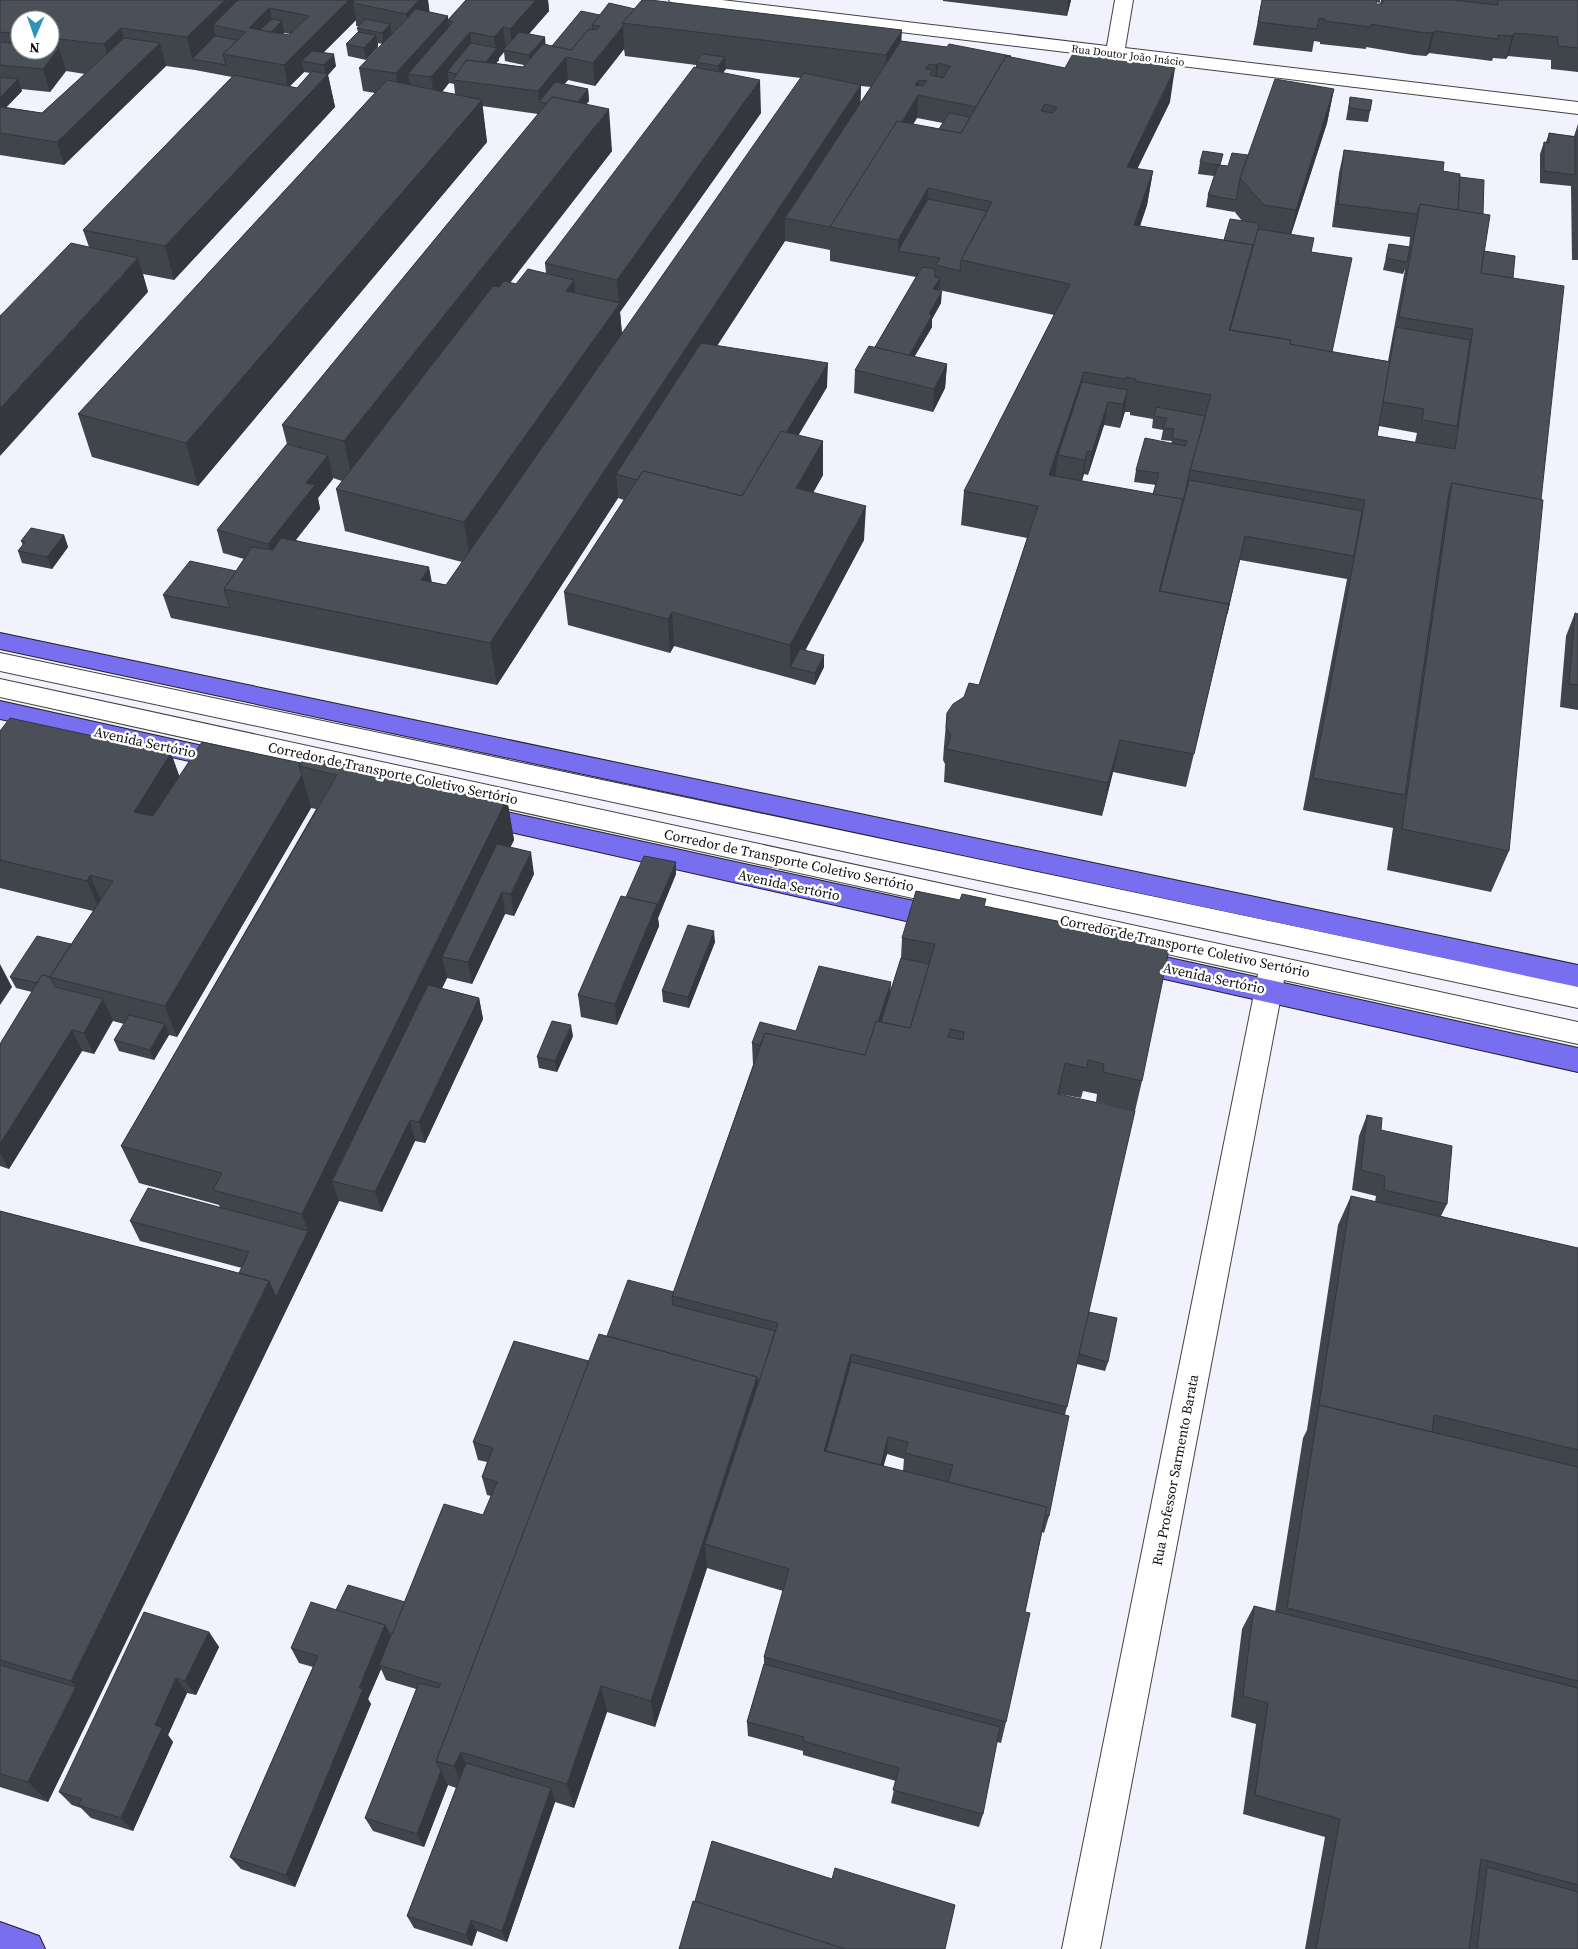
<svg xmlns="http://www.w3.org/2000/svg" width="1578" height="1949" font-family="'Source Serif 4',serif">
  <rect width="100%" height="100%" fill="#f2f1fe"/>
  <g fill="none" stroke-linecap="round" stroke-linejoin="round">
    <defs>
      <g id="minor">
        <path d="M669 0H722L1107 46 1115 0H1133L1125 48 1578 102V114L678 5 672 4Z"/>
        <path d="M0 653 1578 986V1008L0 671Z"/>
        <path d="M0 679 1578 1022V1044L1284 980 1100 1949H1062L1258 974 0 697Z"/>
      </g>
      <g id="major">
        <path d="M0 633 1578 965V987L0 649Z"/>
        <path d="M0 701 230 752 239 754 243 761 239 768 230 770 0 719Z"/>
        <path d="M475 805 946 908 956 912 959 919 956 926 946 930 466 822 462 815 466 808Z"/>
        <path d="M1129 949 1578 1048V1072L1129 971 1119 968 1115 960 1119 952Z"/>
        <path d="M0 1922 39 1936 45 1949H0Z"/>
      </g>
    </defs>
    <!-- minor casing -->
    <use href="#minor" stroke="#424242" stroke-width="2"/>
    <!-- major casing -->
    <use href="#major" stroke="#202020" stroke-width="2"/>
    <!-- minor -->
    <use href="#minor" fill="#fff" fill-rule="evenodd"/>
    <!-- major -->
    <use href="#major" fill="#776ff0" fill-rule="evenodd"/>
  </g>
  <!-- wall -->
  <g fill="#40444b" fill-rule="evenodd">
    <path d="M0 0H428L429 12 448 16V20L466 0H548L549 11 529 34 545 37V44L552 46 600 15 635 9 901 41 1011 56V57L1170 102 1137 169 1153 171 1147 205 1140 226 1224 240 1242 221 1234 211V212L1206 207 1208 195 1214 176 1198 174 1200 162 1228 166 1248 155 1334 89 1327 123 1291 234 1311 252 1332 352 1388 361 1405 269 1403 274 1383 270 1389 244 1409 247 1410 237 1332 227 1339 173 1344 150 1443 171 1460 177 1483 214 1484 251 1513 278 1541 500 1509 851 1491 892 1387 870 1393 828 1303 810 1347 579 1240 560 1186 787 1113 772 1102 816 944 782 945 764 943 760 944 746 947 713 964 697 979 685 1027 538 961 525 964 491 1054 315 939 290 941 303 932 319V327L914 357 947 364 945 388 933 412 854 393 855 370 875 347 916 277 830 261V250L785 241 717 346 827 387 798 436 823 441V475L813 493 864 540 805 650 824 667 815 685 674 646 670 653 568 625 564 592 624 500 618 498 497 685 171 618 163 595 236 571 244 559 223 553 217 530 287 444 282 425 538 114 482 106 487 142 198 486 92 457 78 414 375 93 363 91 359 68 382 44 378 43V47L366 60 348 56 346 44 358 32 357 28 359 26H356V20L323 53 336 66 328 75 335 107 174 280 143 274 148 292 89 247 83 230 232 77 195 70 166 66 64 165 0 155ZM20 20H50V50H20ZM284 33 290 34 289 35 283 34ZM624 49 625 56 696 65V67L545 263 546 273 516 284 510 283 612 151 586 104 589 101 588 89 564 84 568 80 595 86ZM504 52 505 61 524 65 523 67 496 63 499 60V58ZM726 69 801 78 622 334 620 312 761 113 723 72ZM66 71 85 74 42 113 6 107 22 91 21 89 50 92ZM304 72 310 73 297 88 290 86ZM449 83 454 84 455 94 442 92ZM861 86 871 87 860 103ZM917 118 943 123 939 129 913 124ZM1125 412H1130V415L1153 419 1152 428 1163 430 1161 440 1172 441 1171 443 1136 470 1134 482 1156 485 1153 494 1082 481 1084 474 1088 475 1104 425 1120 428ZM1379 426 1417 433 1415 442 1377 436ZM333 478 342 481 336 489 345 531 462 562 446 585 432 582 296 540 320 509 318 498Z"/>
    <path d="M943 0H1071L1067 16 943 1Z"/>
    <path d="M1262 0H1380V3L1376 2V4H1380L1381 0H1578V72L1551 69V60L1508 56 1506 59 1493 58 1492 61 1429 53 1426 56 1414 55 1366 47V49L1320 44V42L1314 41 1312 52 1253 45Z"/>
    <path d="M1350 97 1370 111 1368 122 1346 120Z"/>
    <path d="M1578 124V260H1572L1571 186 1540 183V154L1544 142H1546L1549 133 1574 136Z"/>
    <path d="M64 535 68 547 52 569 22 563 18 551 23 545 21 541Z"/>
    <path d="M1575 613 1578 614V710L1560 707 1566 636Z"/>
    <path d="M0 731 171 753 179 776 301 763 507 799 514 840 510 847 534 874 514 916 505 914 472 984 447 978 442 988 479 998 483 1019 425 1143 415 1141 382 1212 339 1201 48 1802 0 1787V1211L239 1273 242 1268 140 1241 130 1221 220 1208 219 1205 139 1183 121 1146 316 809 311 808 177 1037 169 1035 154 1060 119 1051 114 1040 124 1024 113 1021 94 1054 82 1051 9 1169 0 1166V1044L32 992 16 988 10 977 71 944 93 911 0 888Z"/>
    <path d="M676 874 658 918 659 926 617 1025 581 1017 578 995 626 897Z"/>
    <path d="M985 906 1124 935 1142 1081 1135 1111 1096 1102 1097 1094 1083 1091 1081 1098 1059 1094V1095L1083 1335 1108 1362 1105 1371 1077 1364 1065 1415 1049 1516 1044 1533 1042 1532 1025 1612 1006 1722 1001 1743 997 1742 983 1814 979 1827 891 1803 896 1781 803 1755V1751L748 1736 747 1722 764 1664V1657L783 1591 707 1568 655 1727 607 1712 574 1808 555 1802 507 1942 477 1931 472 1946 414 1928 407 1916 456 1788 448 1785 424 1847 373 1831 365 1818 416 1689 386 1680 381 1669 368 1699 371 1704 295 1887 241 1869 230 1857 313 1667 299 1663 291 1648 336 1610 405 1602 483 1515 491 1496 487 1495 482 1477 487 1462 478 1460 473 1442 589 1361 607 1336 674 1292 753 1065 752 1043 796 1031 890 992 901 958 902 938ZM887 1454 904 1459 903 1471 948 1482 883 1466Z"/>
    <path d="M715 942 689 1008 663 1002 662 991Z"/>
    <path d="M573 1036 557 1072 539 1068 537 1057Z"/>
    <path d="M1367 1115 1447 1204 1441 1216 1578 1248V1949H1305L1325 1837 1243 1814 1256 1724 1231 1717 1242 1629 1254 1606 1275 1612 1303 1438 1307 1430 1338 1225 1351 1196 1375 1202 1376 1196 1352 1190 1359 1136Z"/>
    <path d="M209 1632 219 1647 196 1695 187 1693 168 1735 173 1742 133 1831 91 1818 81 1808 72 1805 59 1792Z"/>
  </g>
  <!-- shaded-wall -->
  <g fill="#34373d">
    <path d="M225 0H266L213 25 218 47 192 59 187 37Z"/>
    <path d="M349 0H375L353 3 356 20 313 63 302 61 304 72 288 88 284 65Z"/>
    <path d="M418 0H428L430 15 410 36 406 14Z"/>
    <path d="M536 0H548L549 11 513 52 510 29Z"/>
    <path d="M1068 0H1071L1067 16Z"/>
    <path d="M269 8 274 30 282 21 284 33 264 53 249 28Z"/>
    <path d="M448 16 450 39 428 49 430 61 408 74 410 84 399 96 396 73Z"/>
    <path d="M390 24 392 36 384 45 382 33Z"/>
    <path d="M623 26 624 49 595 86 593 63Z"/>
    <path d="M503 27 506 50H503L504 52 499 58V60L479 84 478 72 496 50 494 37Z"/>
    <path d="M121 28 130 61 113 77 104 44Z"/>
    <path d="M902 30 900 64 884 89 886 55Z"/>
    <path d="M1435 31 1429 53 1426 56 1432 33Z"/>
    <path d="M470 32 473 55 447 72 449 83 435 100 431 77Z"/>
    <path d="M1515 33 1508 56 1506 59 1512 36Z"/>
    <path d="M376 35 378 47 366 60 364 48Z"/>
    <path d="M545 37 546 49 530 67 529 55Z"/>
    <path d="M160 43 166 66 64 165 57 142Z"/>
    <path d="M59 48 66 71 50 92 43 69Z"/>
    <path d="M334 54 336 66 328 75 335 107 174 280 165 246 326 76 324 65Z"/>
    <path d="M566 57 568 80 549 103 539 102 538 91Z"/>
    <path d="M725 57 726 69 719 78 718 66Z"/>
    <path d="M938 63 936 86 935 88 936 65Z"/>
    <path d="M1175 68 1170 102 1122 200 1127 167Z"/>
    <path d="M18 79 22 91 0 114V98Z"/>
    <path d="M760 80 761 113 620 312 623 346 471 565 464 522 619 304 617 280Z"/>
    <path d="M919 80 917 118 848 231 915 85Z"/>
    <path d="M861 85 860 127 785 218V241L631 478 616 474 618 498 497 685 490 643Z"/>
    <path d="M588 89 589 101 575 118 574 107Z"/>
    <path d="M1334 89 1327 123 1288 244 1296 210Z"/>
    <path d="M482 100 487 142 198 486 186 443Z"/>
    <path d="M609 109 612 151 353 483 344 441Z"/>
    <path d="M1153 171 1147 205 1129 258 1134 225Z"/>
    <path d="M928 188 926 222 898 251V240Z"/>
    <path d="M138 258 148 292 0 456V408Z"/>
    <path d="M940 278 939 290 933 289Z"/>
    <path d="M574 280 578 323 566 291Z"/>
    <path d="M942 291 941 303 932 319V327L902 378 903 366 929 314Z"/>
    <path d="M828 363 827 387 742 530V506Z"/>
    <path d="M947 364 945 388 933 412 934 389Z"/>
    <path d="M1084 372 1079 406 1058 455 1055 478 1049 475Z"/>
    <path d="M1128 390 1124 414 1120 428 1123 404Z"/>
    <path d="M1108 402 1104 425 1088 475 1092 452Z"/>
    <path d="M823 441V475L796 522V488Z"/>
    <path d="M1087 451 1084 474 1081 483 1085 460Z"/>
    <path d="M328 455 333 479 318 498 320 509 274 567 268 544 306 483Z"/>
    <path d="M866 506 864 540 796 668 790 667V678V645Z"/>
    <path d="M64 535 68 547 52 569 47 557Z"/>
    <path d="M429 567 437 610 421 580Z"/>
    <path d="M672 612 674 646 670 653 668 619Z"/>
    <path d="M824 655V667L815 685V673Z"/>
    <path d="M1120 740 1113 772 1102 816 1108 783Z"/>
    <path d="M171 753 183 786 147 844 134 812Z"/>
    <path d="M302 775 311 808 177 1037 165 1006Z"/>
    <path d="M507 799 514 840 456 960 442 957 447 978 347 1185 332 1181 339 1201 94 1708 71 1681 269 1281 308 1231 302 1214Z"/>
    <path d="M531 852 534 874 514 916 511 894Z"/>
    <path d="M676 862V874L658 918 659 926 617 1025 615 1004 657 904Z"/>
    <path d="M90 875 104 907 101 913 87 881Z"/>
    <path d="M502 892 505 914 472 984 468 962Z"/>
    <path d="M714 931 715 942 689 1008 688 997Z"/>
    <path d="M0 964 12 987 0 1005Z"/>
    <path d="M891 982 890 1004 865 1065Z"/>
    <path d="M479 998 483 1019 425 1143 419 1122Z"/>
    <path d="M103 999 113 1020 94 1054 84 1033Z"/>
    <path d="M165 1024 169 1035 154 1060 150 1050Z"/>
    <path d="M571 1025 573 1036 557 1072 555 1061Z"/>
    <path d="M72 1030 82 1051 9 1169 0 1153V1144Z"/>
    <path d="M1065 1063 1059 1094 1052 1124 1058 1094Z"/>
    <path d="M410 1120 415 1141 382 1212 375 1192Z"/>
    <path d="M851 1354 850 1381 828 1460 824 1451Z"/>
    <path d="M757 1377 758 1393 705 1544 707 1568 655 1727 651 1701Z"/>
    <path d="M888 1437 887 1454 877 1490 878 1473Z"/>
    <path d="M385 1625 392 1641 379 1665 381 1669 368 1699 371 1704 295 1887 286 1875 359 1688Z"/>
    <path d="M209 1632 219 1647 196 1695 185 1681Z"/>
    <path d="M176 1678 187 1693 168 1735 173 1742 133 1831 121 1818 155 1725Z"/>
    <path d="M601 1686 607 1712 574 1808 567 1784Z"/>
    <path d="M76 1687 94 1708 48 1802 28 1782Z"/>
    <path d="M461 1752 471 1777 465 1791 454 1766Z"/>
    <path d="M441 1771 448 1785 424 1847 417 1834Z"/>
    <path d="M551 1788 555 1802 507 1942 502 1931Z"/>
    <path d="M471 1920 477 1931 472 1946 466 1935Z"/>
  </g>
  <!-- building -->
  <g fill="#4b4f57" stroke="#34373d" fill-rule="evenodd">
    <path d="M0 0H225L187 37 121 28 104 44 50 38V20H20V34L0 32Z"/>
    <path d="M238 0H349L284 65 223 54 246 32 213 25ZM269 8 280 10 309 16 289 35 249 28Z"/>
    <path d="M355 0H419L406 14 353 3Z"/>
    <path d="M466 0H536L510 29 503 27 494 37 470 32 431 77 408 74 453 22 448 20Z"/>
    <path d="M642 0H650L902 30 886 55 622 23Z"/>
    <path d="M1262 0H1377L1376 4H1382L1383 0H1453L1498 5V0H1578V48L1558 46V37L1515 33 1512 36 1498 35V39L1435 31 1432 33 1419 32 1371 24V27L1325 21V19L1319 18 1317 29 1258 22Z"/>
    <path d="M609 3 635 9 622 23 623 26 593 63 566 57 538 91 453 80 466 60 523 67 543 44 571 50 589 29 596 30 600 26 592 25Z"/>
    <path d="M416 9 448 16 396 73 359 68Z"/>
    <path d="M581 11 600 15 592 25 593 29H589L571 50 552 46Z"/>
    <path d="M272 19 282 21 271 32 260 30Z"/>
    <path d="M365 19 390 24 382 33 357 28Z"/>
    <path d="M358 32 376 35 364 48 346 44Z"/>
    <path d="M519 32 545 37 529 55 503 50Z"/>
    <path d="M215 36 237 40 223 54 226 65 192 59Z"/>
    <path d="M124 38 160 43 57 142 0 133V107L42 113Z"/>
    <path d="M901 41 947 47 949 44 1011 56 1010 57 1006 56 976 107 918 95 902 122 897 121 830 227 785 218ZM938 63 950 66 943 78 930 75 933 70 925 69 929 64 936 65ZM919 80 927 81 923 86 915 85Z"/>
    <path d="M0 42 20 44V50H50V47L59 48 43 69 0 65Z"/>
    <path d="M471 43 497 48 486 62 466 60 457 74 447 72Z"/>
    <path d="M1075 50 1175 68 1127 167 1153 171 1134 225 1253 245 1229 330 1291 340 1290 344 1390 362 1377 436 1455 449 1473 329 1399 317 1420 204 1490 215 1481 273 1564 286 1541 500 1452 483 1449 492 1405 795 1313 778 1365 500 1190 470 1211 395 1135 381 1136 379 1126 377 1125 379 1084 372 1049 475 1183 499 1159 591 1229 604 1194 754 1120 740 1108 783 946 749 951 736 946 727 947 713 953 704 964 697 969 683 979 685 1038 506 964 491 1070 284 961 260 992 202 928 188 898 240 830 227 897 121 961 133 1006 56 1065 68ZM1045 104 1057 107 1053 113 1041 111Z"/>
    <path d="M312 51 334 54 324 65 302 61Z"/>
    <path d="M702 54 725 57 718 66 696 62Z"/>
    <path d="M694 67 760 80 617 280 545 263Z"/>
    <path d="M312 71 328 74 165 246 83 230 234 75 297 88Z"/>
    <path d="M804 73 861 85 490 643 224 589 252 547 273 550 281 538 429 567 421 580 446 585Z"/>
    <path d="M0 77 18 79 0 98Z"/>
    <path d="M1275 79 1334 89 1296 210 1264 205 1240 178Z"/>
    <path d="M387 80 482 100 186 443 78 414Z"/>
    <path d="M555 82 588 89 578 102 552 97 547 103 539 102Z"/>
    <path d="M552 97 609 109 344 441 282 425Z"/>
    <path d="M1350 97 1372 100 1370 111 1349 108Z"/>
    <path d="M949 113 970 117 961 133 939 129Z"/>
    <path d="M1549 133 1575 137V175L1544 171V142L1549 143Z"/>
    <path d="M1344 150 1444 162 1443 171 1460 174 1458 210 1420 204 1417 214 1338 204Z"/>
    <path d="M1203 151 1223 154 1220 165 1200 162Z"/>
    <path d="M1232 153 1248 155 1240 178 1236 200 1208 195 1218 165 1228 166Z"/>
    <path d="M1460 177 1484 180 1483 214 1458 210Z"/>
    <path d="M928 199 987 211 961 260 960 271 936 265 940 258 898 251Z"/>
    <path d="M1230 219 1257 223 1259 226 1258 229 1251 255 1253 245 1224 240Z"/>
    <path d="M1258 229 1314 238 1311 252 1352 258 1332 352 1290 344 1291 340 1230 330Z"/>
    <path d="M71 243 138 258 0 408V316Z"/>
    <path d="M1389 244 1410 247 1407 262 1386 258Z"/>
    <path d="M1484 251 1515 256 1513 278 1481 273Z"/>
    <path d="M922 267 935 269V277L940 278 933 289 942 291 929 314 932 315 909 356 875 347Z"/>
    <path d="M528 269 574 280 566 291 620 303 464 522 336 489 493 286 499 287 504 281 516 284Z"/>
    <path d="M1396 327 1470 340 1457 426 1422 420 1424 409 1383 402Z"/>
    <path d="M701 343 828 363 786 433 781 431 742 496 643 471 637 480 616 474Z"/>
    <path d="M869 346 947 364 934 389 855 370Z"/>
    <path d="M1082 382 1128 390 1123 404 1108 402 1092 452 1087 451 1085 460 1058 455Z"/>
    <path d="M1156 407 1205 416 1190 470 1182 506 1183 499 1153 494 1159 473 1136 470 1145 438 1185 446 1187 441 1172 438 1174 429 1163 428 1167 418 1154 416Z"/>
    <path d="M781 431 823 441 796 488 866 506 790 645 672 612 668 619 564 592 643 471 742 496Z"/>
    <path d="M287 444 328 455 306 483 315 485 268 544 217 530Z"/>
    <path d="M1189 480 1362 511 1354 556 1245 536 1227 614 1229 604 1160 591Z"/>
    <path d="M1452 483 1543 500 1509 851 1402 829Z"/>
    <path d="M31 528 64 535 47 557 18 551 25 542 21 541Z"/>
    <path d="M190 561 236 571 224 589 230 608 163 595Z"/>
    <path d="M1575 613 1578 614V685L1569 684Z"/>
    <path d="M800 649 824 655 815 673 790 667Z"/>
    <path d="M10 718 171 753 134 812 153 816 202 742 301 763 299 766 302 775 165 1006 50 977 113 881 90 875 87 881 0 860V731Z"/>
    <path d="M306 756 507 799 302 1214 213 1190 222 1173 121 1146 337 775 299 766Z"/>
    <path d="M497 844 531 852 511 894 502 892 468 962 442 957Z"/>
    <path d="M644 856 676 862 657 906V904L626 897Z"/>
    <path d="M916 891 960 900 962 894 986 899 984 906 1096 929 1097 923 1125 929 1124 935 1170 945 1142 1081 1103 1072 1104 1064 1088 1060 1087 1068 1065 1063 1058 1094 1135 1111 1067 1407 851 1354 824 1451 1047 1507 1025 1612 1030 1613 1006 1722 764 1657 789 1569 705 1544 778 1323 672 1296 765 1033 865 1055 876 1021 910 1028 935 944 902 938ZM950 1029 964 1032 963 1040 948 1037Z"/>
    <path d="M621 896 657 904 615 1004 578 995Z"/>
    <path d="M688 925 714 931 688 997 662 991Z"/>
    <path d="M37 936 71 944 50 977 42 975 37 983 10 977Z"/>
    <path d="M901 958 929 964 910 1028 881 1022Z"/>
    <path d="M819 966 891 982 878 1022 876 1021 865 1055 765 1033 760 1045 752 1043 760 1022 796 1031Z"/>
    <path d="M42 975 50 977 55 987 103 999 84 1033 72 1030 0 1144V1044Z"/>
    <path d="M428 985 479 998 419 1122 410 1120 375 1192 332 1181Z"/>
    <path d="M129 1015 165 1024 150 1050 114 1040Z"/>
    <path d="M552 1021 571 1025 555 1061 537 1057Z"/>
    <path d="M1367 1115 1382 1118 1381 1130 1452 1146 1447 1204 1384 1190 1385 1176 1361 1170Z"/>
    <path d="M148 1188 308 1231 276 1297 269 1281 239 1273 249 1252 130 1221Z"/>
    <path d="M1351 1196 1578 1248V1450L1434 1415 1432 1432 1319 1405Z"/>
    <path d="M0 1211 269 1281 71 1681 0 1660Z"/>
    <path d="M628 1280 674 1292 672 1296 673 1305 775 1331 758 1385 757 1377 607 1336Z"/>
    <path d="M1089 1312 1117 1318 1108 1362 1079 1354Z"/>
    <path d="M599 1334 757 1377 651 1701 601 1686 567 1784 461 1752 454 1766 436 1761Z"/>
    <path d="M514 1341 589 1361 436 1761 441 1771 417 1834 365 1818 419 1683 439 1688 441 1684 379 1665 444 1504 483 1515 497 1482 482 1477 493 1448 473 1442Z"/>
    <path d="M851 1362 1069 1416 1049 1516 1045 1515 1047 1507 948 1482 953 1465 905 1453 908 1442 888 1437 881 1465 826 1451Z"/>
    <path d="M1319 1405 1578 1467V1681L1287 1608Z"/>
    <path d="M348 1585 405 1602 392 1634 389 1633 385 1625 336 1610Z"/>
    <path d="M311 1602 385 1625 359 1688 363 1689 286 1875 230 1857 318 1656 291 1648Z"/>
    <path d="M1254 1606 1578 1688V1885L1481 1859 1469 1949H1316L1340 1819 1255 1795 1268 1703 1243 1696Z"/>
    <path d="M144 1612 209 1632 185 1681 176 1678 155 1725 162 1728 121 1818 78 1805 82 1799 59 1792Z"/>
    <path d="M764 1664 1000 1727 983 1814 893 1790 899 1768 803 1741 804 1737 747 1722Z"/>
    <path d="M0 1665 76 1687 28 1782 0 1774Z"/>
    <path d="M466 1763 551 1788 502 1931 471 1920 466 1935 407 1916Z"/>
    <path d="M712 1841 832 1879 835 1868 955 1905 945 1949H845L695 1901Z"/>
    <path d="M1487 1867 1578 1892V1949H1477Z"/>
    <path d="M693 1901 845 1949H679Z"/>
  </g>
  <g text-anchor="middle" stroke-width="5" stroke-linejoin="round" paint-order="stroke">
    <!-- far-street labels -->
    <g font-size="11" fill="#0f0f0f" stroke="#fff">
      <text transform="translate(1128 55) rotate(7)" y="4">Rua Doutor João Inácio</text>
    </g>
    <!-- street labels -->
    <g font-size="14" fill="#0f0f0f" stroke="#fff">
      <text transform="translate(145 742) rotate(12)" y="5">Avenida Sertório</text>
      <text transform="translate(393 773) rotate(12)" y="5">Corredor de Transporte Coletivo Sertório</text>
      <text transform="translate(789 860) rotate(12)" y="5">Corredor de Transporte Coletivo Sertório</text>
      <text transform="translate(789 885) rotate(12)" y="5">Avenida Sertório</text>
      <text transform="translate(1185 946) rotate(12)" y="5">Corredor de Transporte Coletivo Sertório</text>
      <text transform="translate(1214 978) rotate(12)" y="5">Avenida Sertório</text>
      <text transform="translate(1175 1470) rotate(-79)" y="5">Rua Professor Sarmento Barata</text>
    </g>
  </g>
  <!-- north arrow -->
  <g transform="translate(35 35) rotate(182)"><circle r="24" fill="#ffffff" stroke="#9f9f9f"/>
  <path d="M0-4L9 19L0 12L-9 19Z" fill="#2e94b7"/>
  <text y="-8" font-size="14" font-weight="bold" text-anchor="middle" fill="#0f0f0f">N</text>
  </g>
</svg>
